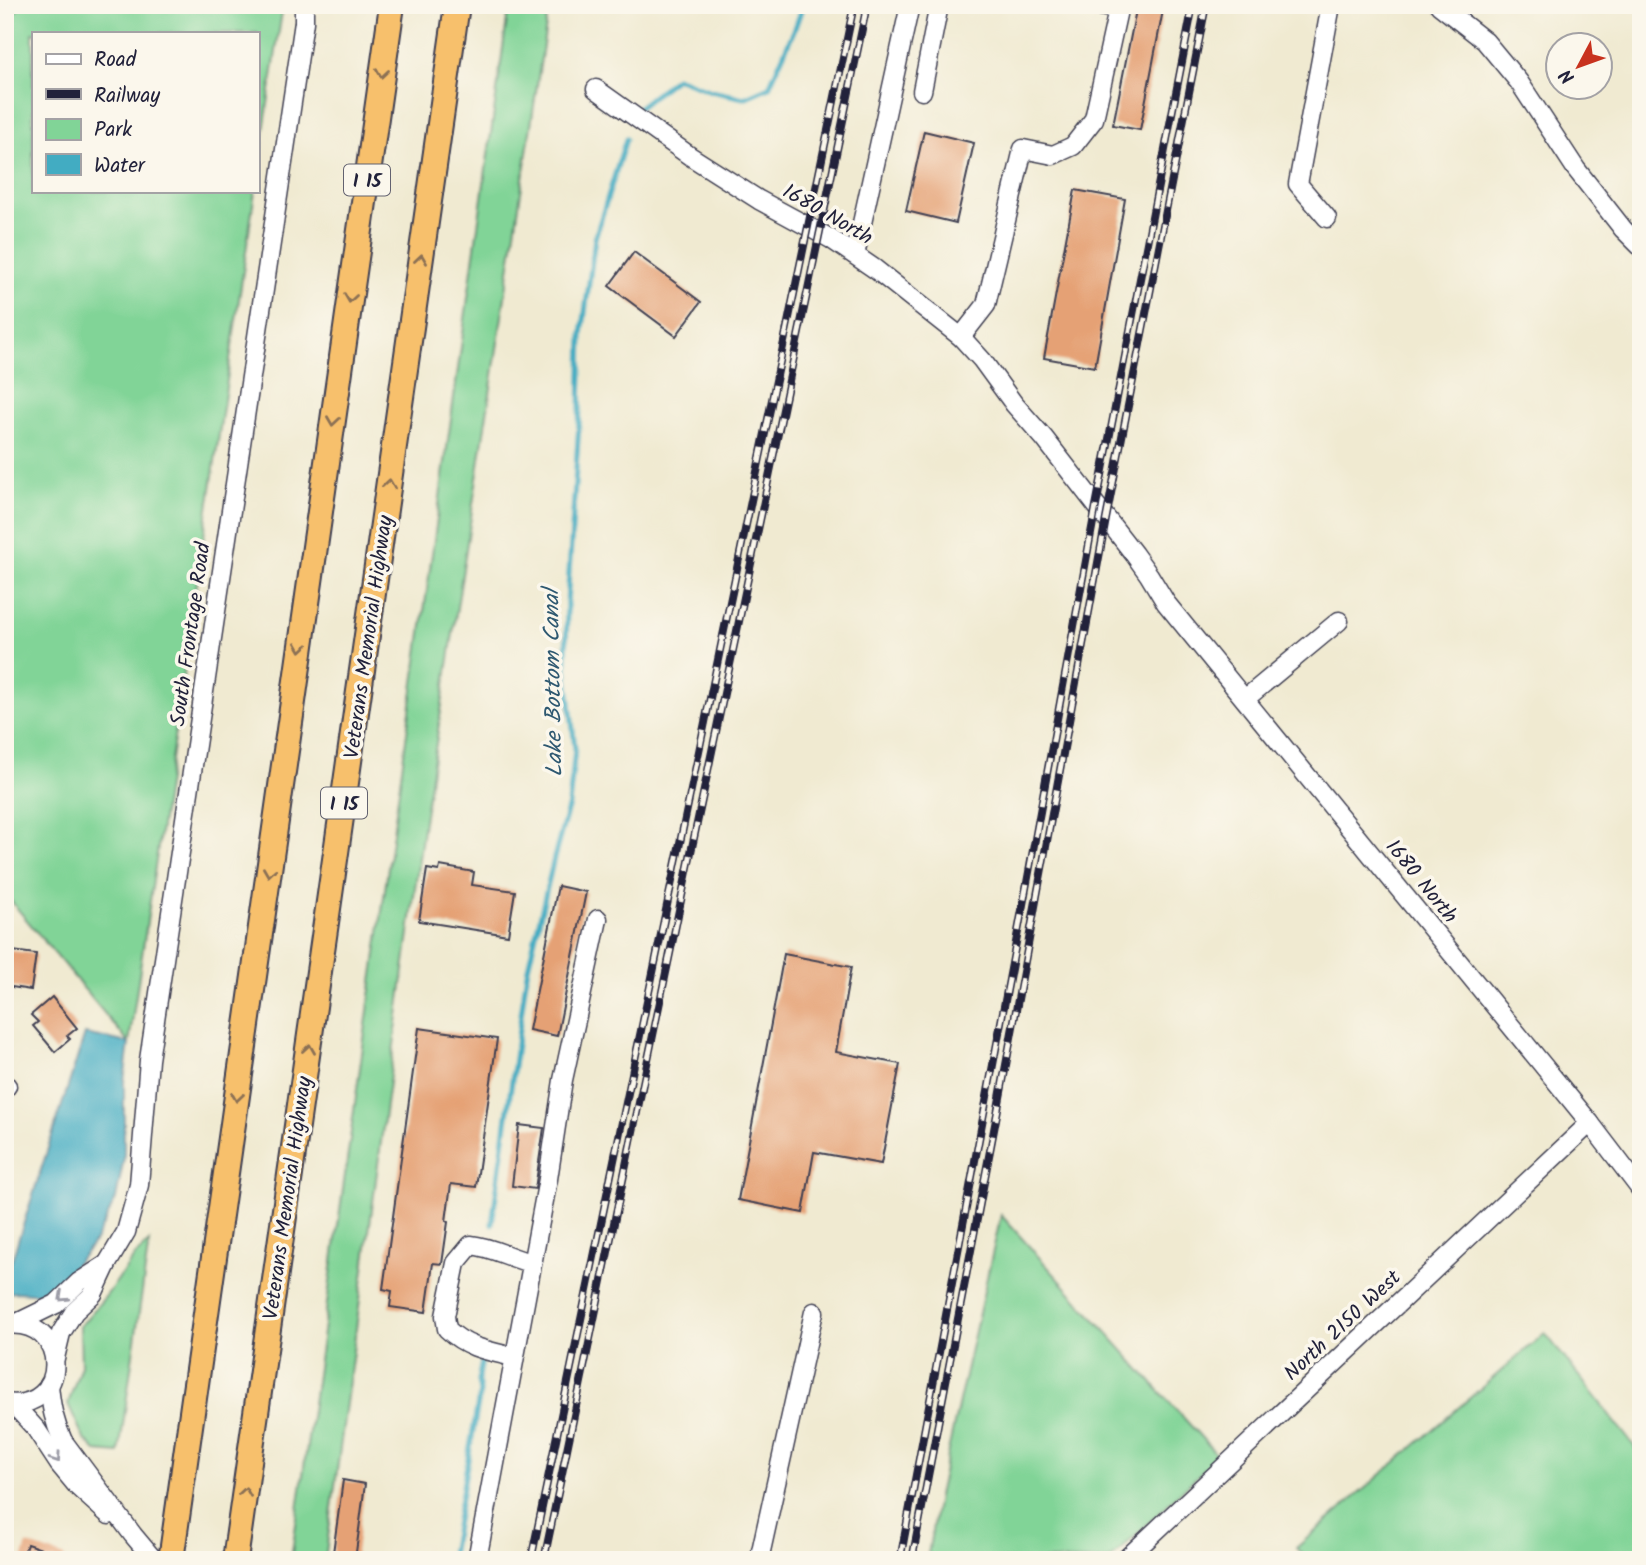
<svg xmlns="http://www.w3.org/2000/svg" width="1646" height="1565" font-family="Kalam,sans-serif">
  <rect width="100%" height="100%" fill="#fbf7ec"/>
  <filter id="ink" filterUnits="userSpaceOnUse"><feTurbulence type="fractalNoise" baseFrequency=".0143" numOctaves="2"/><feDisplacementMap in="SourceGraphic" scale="14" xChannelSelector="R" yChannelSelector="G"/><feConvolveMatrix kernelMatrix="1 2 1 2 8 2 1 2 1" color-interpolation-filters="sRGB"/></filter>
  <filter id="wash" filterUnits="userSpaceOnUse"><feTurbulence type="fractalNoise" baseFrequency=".00686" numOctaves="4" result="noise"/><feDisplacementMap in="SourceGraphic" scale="28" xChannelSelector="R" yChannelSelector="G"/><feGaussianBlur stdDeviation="1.57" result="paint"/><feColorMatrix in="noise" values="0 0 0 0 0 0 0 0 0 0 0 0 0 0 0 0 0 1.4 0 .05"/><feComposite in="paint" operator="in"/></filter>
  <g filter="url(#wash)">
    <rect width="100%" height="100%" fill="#f0ead1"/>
    <!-- green -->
    <g fill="#81d497" stroke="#527b69" stroke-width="2">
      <path d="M23 5H283L257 176V33H33V191H255L129 1043 5 894V21Z"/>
      <path d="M509 5H549L515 232 424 821 325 1560H291Z"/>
      <path d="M1001 1215 1218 1456 1110 1560H927L939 1491Z"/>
      <path d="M149 1242 119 1453 96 1451 84 1439 68 1404 81 1365 80 1326 106 1296 135 1256Z"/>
      <path d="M1545 1333 1641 1455V1560H1307L1296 1548Z"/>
    </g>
    <!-- water -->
    <path fill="#42acc2" stroke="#32677e" stroke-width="2" d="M85 1034 129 1043 124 1082V1158L116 1199 95 1241 57 1286 41 1294 19 1292 5 1293V1281Z"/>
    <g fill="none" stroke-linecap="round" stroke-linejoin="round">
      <!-- stream -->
      <g stroke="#42acc2" stroke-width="5">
        <path d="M638 108 676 78 711 91 744 98 769 87 795 28 803 5"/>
        <path d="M492 1224 527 972 554 858 569 804 575 749 566 666 567 603 580 409 582 335 595 238 626 139"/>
        <path d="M450 1560 480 1392 478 1381 482 1361"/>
      </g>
    </g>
    <g id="blocks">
      <!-- building -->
      <g fill="#e5a175">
        <path d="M1137 5H1164L1140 130 1113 125Z"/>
        <path d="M924 131 974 143 956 223 906 211Z"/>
        <path d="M1075 190 1125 199 1095 367 1044 358Z"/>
        <path d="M634 252 701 302 676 336 609 286Z"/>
        <path d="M440 866 474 872 472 885 515 891 508 935 419 921 427 869 439 871Z"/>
        <path d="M558 886 586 892 557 1036 529 1030Z"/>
        <path d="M5 950 36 954 31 990 5 986Z"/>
        <path d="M784 954 851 967 836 1052 900 1064 881 1164 814 1152 803 1213 738 1200Z"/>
        <path d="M52 997 77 1028 67 1036 70 1039 55 1052 33 1026 38 1022 31 1015Z"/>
        <path d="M419 1028 497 1039 476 1187 451 1184 446 1221 448 1222 442 1264 433 1263 426 1312 390 1307 392 1291 383 1289Z"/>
        <path d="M519 1125 544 1128 535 1189 512 1186Z"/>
        <path d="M343 1480 365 1484 355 1560H332Z"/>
        <path d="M27 1544 65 1557 64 1560H22Z"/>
      </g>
    </g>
  </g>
  <g filter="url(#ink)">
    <use href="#blocks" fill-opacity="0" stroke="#414052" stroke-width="2"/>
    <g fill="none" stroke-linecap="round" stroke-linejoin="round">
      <defs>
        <g id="minor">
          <path d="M1439 5 1485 41 1519 82 1576 169 1623 229 1641 247"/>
          <path d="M596 89 690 156 759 200 831 239 875 269 961 337 982 360 1014 404 1044 438 1134 554 1149 575 1166 603 1590 1123 1641 1190"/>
          <path d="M922 91 939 5"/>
          <path d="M1327 218 1298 184 1331 5"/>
          <path d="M855 255 910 5"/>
          <path d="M961 337 986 305 1023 149 1053 155 1073 146 1094 119 1118 10 1097 5"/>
          <path d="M1245 699 1339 621"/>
          <path d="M5 1086H7"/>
          <path d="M15 1324 56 1304 79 1282 107 1264"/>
          <path d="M5 1325C71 1316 71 1413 5 1403"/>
          <path d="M514 1357C488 1351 467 1348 447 1329L445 1316 456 1263 471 1245C492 1247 510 1258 531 1263"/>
          <path d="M55 1358 61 1333 74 1312 93 1294 107 1264 126 1232 139 1185 149 1060 304 22V5"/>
          <path d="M49 1385C51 1406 54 1422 63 1441L133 1535 154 1560"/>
          <path d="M14 1405 36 1429 59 1464 78 1487 109 1515"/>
          <path d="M477 1560 548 1179 563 1080 598 919"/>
          <path d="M759 1560 814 1312"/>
          <path d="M1125 1560 1590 1123"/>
        </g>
        <g id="highway">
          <path d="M171 1560 392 5"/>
          <path d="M235 1560 457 5"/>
        </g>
      </defs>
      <!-- minor casing -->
      <use href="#minor" stroke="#414052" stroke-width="21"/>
      <!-- highway casing -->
      <use href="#highway" stroke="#414052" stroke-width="28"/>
      <!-- minor -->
      <use href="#minor" stroke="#fff" stroke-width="18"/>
      <!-- highway -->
      <use href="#highway" stroke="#f7c06c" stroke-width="24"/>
      <defs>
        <g id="rail">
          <path d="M531 1560 854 5"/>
          <path d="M544 1560 867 5"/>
          <path d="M900 1560 1020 921 1096 506 1193 5"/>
          <path d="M912 1560 997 1114 1106 519 1206 5"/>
        </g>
      </defs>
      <!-- rail casing -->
      <use href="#rail" stroke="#22223b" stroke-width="8"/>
      <!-- rail -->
      <use href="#rail" stroke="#fbf7ec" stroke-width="5" stroke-dasharray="16" stroke-linecap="butt"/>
    </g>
    <!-- one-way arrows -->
    <defs><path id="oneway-chevron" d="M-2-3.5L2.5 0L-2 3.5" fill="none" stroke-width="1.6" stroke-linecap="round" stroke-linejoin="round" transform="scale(1.75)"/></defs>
    <g stroke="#8c7154">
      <use href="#oneway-chevron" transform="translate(382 73) rotate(98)"/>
      <use href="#oneway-chevron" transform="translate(421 259) rotate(-82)"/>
      <use href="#oneway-chevron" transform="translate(350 298) rotate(98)"/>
      <use href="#oneway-chevron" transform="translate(333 421) rotate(98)"/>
      <use href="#oneway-chevron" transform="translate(389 484) rotate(-82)"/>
      <use href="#oneway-chevron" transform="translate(301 647) rotate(98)"/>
      <use href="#oneway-chevron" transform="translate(269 872) rotate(98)"/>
      <use href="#oneway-chevron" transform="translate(309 1049) rotate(-82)"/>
      <use href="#oneway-chevron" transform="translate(237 1097) rotate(98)"/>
      <use href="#oneway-chevron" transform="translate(245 1492) rotate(-82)"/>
    </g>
    <g stroke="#9c9ca7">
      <use href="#oneway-chevron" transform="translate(63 1297) rotate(137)"/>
      <use href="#oneway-chevron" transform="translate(56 1458) rotate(56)"/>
    </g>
  </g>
  <g text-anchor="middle" stroke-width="7" stroke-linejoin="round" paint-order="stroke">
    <!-- shield labels -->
    <g fill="#fbf7ec" stroke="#636270" stroke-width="2">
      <rect x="344" y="164.5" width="46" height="31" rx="5"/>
      <rect x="321" y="787.5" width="46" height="31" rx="5"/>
    </g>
    <g font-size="19" font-weight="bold" fill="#22223b">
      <text x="367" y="187">I 15</text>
      <text x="344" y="810">I 15</text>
    </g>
    <!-- street labels -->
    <g font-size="21" fill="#22223b" stroke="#fbf7ec">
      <text transform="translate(828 214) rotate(30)" y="7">1680 North</text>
      <text transform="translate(190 634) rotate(-82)" y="7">South Frontage Road</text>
      <text transform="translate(368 637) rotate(-82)" y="7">Veterans Memorial Highway</text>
      <text transform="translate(1422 881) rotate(51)" y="7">1680 North</text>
      <text transform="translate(287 1198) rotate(-82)" y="7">Veterans Memorial Highway</text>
      <text transform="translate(1342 1325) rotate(-43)" y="7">North 2150 West</text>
    </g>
    <!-- water labels -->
    <g font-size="23" font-style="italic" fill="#2f5971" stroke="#fbf7ec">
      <text transform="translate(552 683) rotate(-91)" y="8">Lake Bottom Canal</text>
    </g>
  </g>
  <!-- margin -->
  <rect width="1646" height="1565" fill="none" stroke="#fbf7ec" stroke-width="28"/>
  <!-- legend -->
  <rect x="32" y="32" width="228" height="161" fill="#fbf7ec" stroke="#a4a2a5" stroke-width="2"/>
  <rect x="46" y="54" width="35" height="10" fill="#ffffff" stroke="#a4a2a5" stroke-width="2"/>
  <text x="94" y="66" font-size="21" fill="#22223b">Road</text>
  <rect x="46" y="89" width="35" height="10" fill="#22223b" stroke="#a4a2a5" stroke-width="2"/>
  <text x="94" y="102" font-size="21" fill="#22223b">Railway</text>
  <rect x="46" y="119" width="35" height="21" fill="#81d497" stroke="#a4a2a5" stroke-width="2"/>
  <text x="94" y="136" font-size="21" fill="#22223b">Park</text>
  <rect x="46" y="154" width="35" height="21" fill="#42acc2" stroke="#a4a2a5" stroke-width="2"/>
  <text x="94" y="172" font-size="21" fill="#22223b">Water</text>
  <!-- north arrow -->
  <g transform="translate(1579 66) rotate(229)"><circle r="33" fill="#fbf7ec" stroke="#a4a2a5" stroke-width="2"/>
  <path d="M0-5L12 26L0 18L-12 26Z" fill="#c8321e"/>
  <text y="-10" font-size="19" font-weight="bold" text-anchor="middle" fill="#22223b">N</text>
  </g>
</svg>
